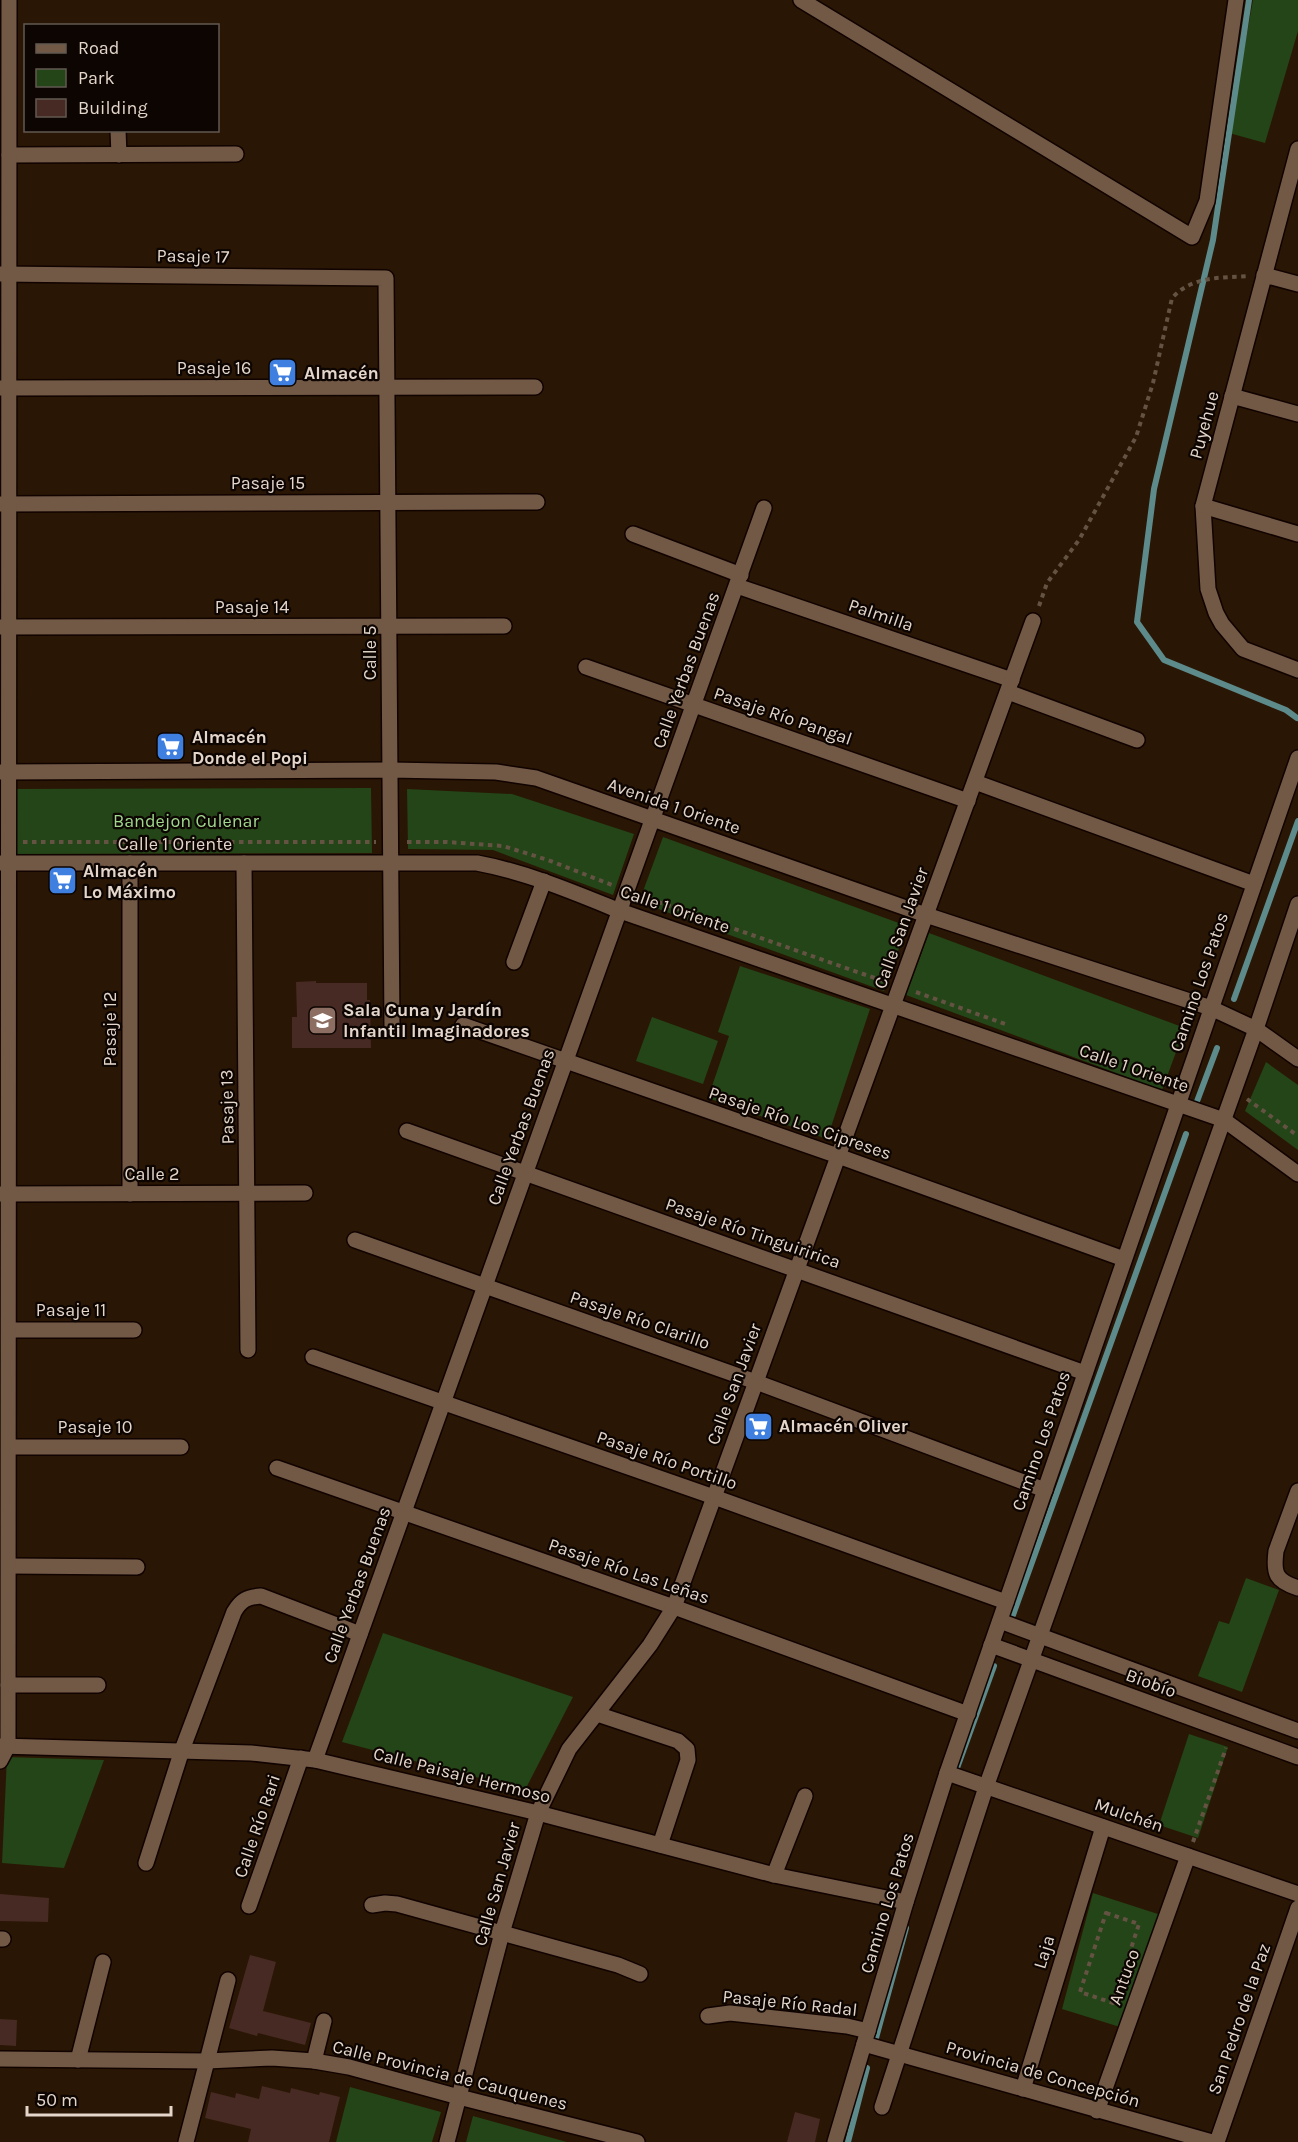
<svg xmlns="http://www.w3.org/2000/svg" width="1298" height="2142" font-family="Karla,sans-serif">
  <rect width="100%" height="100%" fill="#2a1604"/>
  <!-- green -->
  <g fill="#234517">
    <path d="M1253 0H1298V31L1265 143 1229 133Z"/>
    <path d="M371 788 372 853 0 854V789Z"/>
    <path d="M407 789 512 794 634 834 613 895 493 850 408 849Z"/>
    <path d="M663 837 907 926 884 991 639 902Z"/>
    <path d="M929 933 1185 1028 1162 1090 906 995Z"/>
    <path d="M740 966 870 1009 827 1139 708 1098 729 1036 718 1032Z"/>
    <path d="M652 1017 718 1041 703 1084 636 1061Z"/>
    <path d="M1266 1062 1298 1085V1150L1245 1111Z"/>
    <path d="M1246 1578 1279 1590 1242 1692 1198 1676 1219 1621 1229 1624Z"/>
    <path d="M383 1633 573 1697 525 1790 342 1742Z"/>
    <path d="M1189 1734 1228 1747 1198 1838 1159 1825Z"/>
    <path d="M7 1757 104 1760 64 1868 2 1863Z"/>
    <path d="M1093 1893 1161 1915 1120 2027 1062 2009Z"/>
    <path d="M350 2087 441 2112 432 2142H336Z"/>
    <path d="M473 2116 567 2142H466Z"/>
  </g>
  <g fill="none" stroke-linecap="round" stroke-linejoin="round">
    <!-- stream -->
    <g stroke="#5d8a8a" stroke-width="6">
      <path d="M1249 0 1213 240 1154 489 1137 622 1164 660 1286 710 1297 718"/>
      <path d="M1234 999 1298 821"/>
      <path d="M1196 1104 1217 1048"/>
      <path d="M1013 1615 1186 1134"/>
      <path d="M957 1768 994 1666"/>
      <path d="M876 2038 906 1928"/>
      <path d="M848 2142 867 2068"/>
    </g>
  </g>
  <!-- building -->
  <g fill="#462a23">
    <path d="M316 981V983H367V1000H370L371 1048H292V1017H297L296 982Z"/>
    <path d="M0 1894 49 1898 48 1922 0 1921Z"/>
    <path d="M250 1955 276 1962 263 2011 311 2023 305 2045 258 2033 257 2036 229 2028Z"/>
    <path d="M0 2019 17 2020 16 2046 0 2045Z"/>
    <path d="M262 2086 290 2093 291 2088 319 2095 320 2092 340 2097 329 2142H248L251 2129 205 2118 211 2092 235 2098 236 2093 259 2099Z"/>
    <path d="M795 2112 820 2119 815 2142H787Z"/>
  </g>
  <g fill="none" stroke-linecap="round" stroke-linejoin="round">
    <defs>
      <g id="minor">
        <path d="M801 0 1192 237 1207 201 1236 0"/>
        <path d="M118 130 119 155"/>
        <path d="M1298 149 1203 506 1208 589 1216 613 1222 624 1243 649 1298 670"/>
        <path d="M9 155 236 154"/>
        <path d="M0 274 386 278 392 1028"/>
        <path d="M1264 275 1298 284"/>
        <path d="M1 388 535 387"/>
        <path d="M1232 396 1298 414"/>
        <path d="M0 504 537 502"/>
        <path d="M1203 506 1298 534"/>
        <path d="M633 534 741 575"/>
        <path d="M737 586 1012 680"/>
        <path d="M0 627 504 626"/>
        <path d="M586 667 968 801"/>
        <path d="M1008 692 1137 740"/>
        <path d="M1 772 390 770 496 772 536 778 926 915 1211 1008 1256 1029 1298 1059"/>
        <path d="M975 782 1254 884"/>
        <path d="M0 863H477C526 872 573 892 620 911L1224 1120 1298 1174"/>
        <path d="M244 863 248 1350"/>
        <path d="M514 962 544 881"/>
        <path d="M463 1025 838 1156 1124 1259"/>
        <path d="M407 1131 1085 1373"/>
        <path d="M0 1194 305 1193"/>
        <path d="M130 1194V863"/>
        <path d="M355 1240 756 1382 1045 1490"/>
        <path d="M9 1330H134"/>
        <path d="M313 1357 714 1497 1006 1602"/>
        <path d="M9 1447H181"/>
        <path d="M277 1468 674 1607 968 1714"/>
        <path d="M1298 1491 1276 1551C1273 1574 1276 1581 1298 1588"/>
        <path d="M9 1566 137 1567"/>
        <path d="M1000 1621 1298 1731"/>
        <path d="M991 1645 1298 1757"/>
        <path d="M8 1685H98"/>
        <path d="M597 1714 678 1741 687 1749 688 1760 660 1845"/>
        <path d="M0 1746 251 1753 315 1760 538 1813 774 1875 906 1902"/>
        <path d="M315 1760 764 508"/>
        <path d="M0 1761 8 1746 9 0"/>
        <path d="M947 1773 1298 1894"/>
        <path d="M146 1863 182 1750 234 1612C241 1600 247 1597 261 1596L360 1634"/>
        <path d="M774 1875 805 1796"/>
        <path d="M372 1905 385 1903 397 1904 618 1965 640 1974"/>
        <path d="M249 1906 301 1758"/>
        <path d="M0 1939H3"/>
        <path d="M708 2016 730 2013 847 2026 868 2031"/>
        <path d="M864 2044 1212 2142"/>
        <path d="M0 2059 207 2061 272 2058 314 2061 349 2067 459 2097 637 2142"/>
        <path d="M78 2060 103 1962"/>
        <path d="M314 2061 324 2021"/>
        <path d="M1023 2089 1103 1827"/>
        <path d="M882 2107 986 1787 1256 1029 1298 904"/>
        <path d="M1097 2111 1188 1856"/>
        <path d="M186 2142 228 1980"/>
        <path d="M447 2142 502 1933 538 1813 569 1749 650 1645 674 1607 1033 621"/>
        <path d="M835 2142 906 1902 947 1773 1298 758"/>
        <path d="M1217 2142 1298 1908"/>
      </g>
    </defs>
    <!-- minor casing -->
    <use href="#minor" stroke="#110300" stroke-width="18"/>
    <!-- path -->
    <g stroke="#645243" stroke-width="4" stroke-dasharray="4.5 4.5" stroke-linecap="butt">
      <path d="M1039 606 1047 583 1079 540 1136 437 1153 383 1172 298C1192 276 1220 278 1248 276"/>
      <path d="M23 842H376"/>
      <path d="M407 842H447L503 846 548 860 612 885"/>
      <path d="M641 896 886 982"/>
      <path d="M916 992 1005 1024"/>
      <path d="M1247 1099 1298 1136"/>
      <path d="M1193 1842 1226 1748"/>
      <path d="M1106 1913 1139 1924 1113 2003 1080 1992Z"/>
    </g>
    <!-- minor -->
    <use href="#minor" stroke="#725946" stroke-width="15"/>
  </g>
  <!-- icons -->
  <defs>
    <symbol id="supermarket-square" viewBox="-11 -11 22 22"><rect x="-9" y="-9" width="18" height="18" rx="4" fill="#3f7fe0" stroke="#0c0501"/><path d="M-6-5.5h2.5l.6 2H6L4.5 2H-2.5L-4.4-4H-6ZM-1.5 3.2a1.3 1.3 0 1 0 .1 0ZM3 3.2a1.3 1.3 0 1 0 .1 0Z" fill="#fff"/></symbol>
    <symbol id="school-square" viewBox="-11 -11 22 22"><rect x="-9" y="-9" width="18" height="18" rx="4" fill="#8d6e63" stroke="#0c0501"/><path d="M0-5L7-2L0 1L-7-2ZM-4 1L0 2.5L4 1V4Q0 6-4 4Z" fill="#fff"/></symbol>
  </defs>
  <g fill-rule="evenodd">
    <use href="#supermarket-square" x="266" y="356" width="33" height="33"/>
    <use href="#supermarket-square" x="154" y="730" width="33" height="33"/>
    <use href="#supermarket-square" x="46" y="864" width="33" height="33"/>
    <use href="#school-square" x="306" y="1004" width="33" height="33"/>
    <use href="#supermarket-square" x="742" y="1410" width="33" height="33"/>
  </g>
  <g text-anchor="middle" stroke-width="4.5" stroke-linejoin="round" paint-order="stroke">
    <!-- street labels -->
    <g font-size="18" fill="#e4d6cb" stroke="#0c0501">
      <text transform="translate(193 256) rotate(1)" y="6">Pasaje 17</text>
      <text x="214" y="374">Pasaje 16</text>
      <text transform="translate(1204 425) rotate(-75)" y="6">Puyehue</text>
      <text x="268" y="489">Pasaje 15</text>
      <text x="252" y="613">Pasaje 14</text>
      <text transform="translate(881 615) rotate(19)" y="6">Palmilla</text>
      <text transform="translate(370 653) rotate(-90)" y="6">Calle 5</text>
      <text transform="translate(686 670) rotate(-70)" y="6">Calle Yerbas Buenas</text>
      <text transform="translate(783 716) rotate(19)" y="6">Pasaje Río Pangal</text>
      <text transform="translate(674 806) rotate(19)" y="6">Avenida 1 Oriente</text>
      <text x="175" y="850">Calle 1 Oriente</text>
      <text transform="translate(675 909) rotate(19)" y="6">Calle 1 Oriente</text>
      <text transform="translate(901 928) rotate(-70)" y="6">Calle San Javier</text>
      <text transform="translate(1199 982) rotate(-71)" y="6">Camino Los Patos</text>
      <text transform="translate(110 1029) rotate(-90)" y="6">Pasaje 12</text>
      <text transform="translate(1134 1068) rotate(19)" y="6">Calle 1 Oriente</text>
      <text transform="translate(227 1107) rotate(-91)" y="6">Pasaje 13</text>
      <text transform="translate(800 1123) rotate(19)" y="6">Pasaje Río Los Cipreses</text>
      <text transform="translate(521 1127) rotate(-70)" y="6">Calle Yerbas Buenas</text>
      <text x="152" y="1180">Calle 2</text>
      <text transform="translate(753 1233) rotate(19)" y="6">Pasaje Río Tinguiririca</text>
      <text x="71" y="1316">Pasaje 11</text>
      <text transform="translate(640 1320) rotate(19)" y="6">Pasaje Río Clarillo</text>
      <text transform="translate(734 1384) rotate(-70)" y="6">Calle San Javier</text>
      <text x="95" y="1433">Pasaje 10</text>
      <text transform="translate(1041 1441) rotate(-71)" y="6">Camino Los Patos</text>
      <text transform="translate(667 1460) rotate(19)" y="6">Pasaje Río Portillo</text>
      <text transform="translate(629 1571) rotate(19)" y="6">Pasaje Río Las Leñas</text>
      <text transform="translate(357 1585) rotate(-70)" y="6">Calle Yerbas Buenas</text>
      <text transform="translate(1151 1683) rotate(20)" y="6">Biobío</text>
      <text transform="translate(462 1775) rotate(14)" y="6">Calle Paisaje Hermoso</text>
      <text transform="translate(1129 1815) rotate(19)" y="6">Mulchén</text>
      <text transform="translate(257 1826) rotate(-71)" y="6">Calle Río Rari</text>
      <text transform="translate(497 1884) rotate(-74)" y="6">Calle San Javier</text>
      <text transform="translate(887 1903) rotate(-73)" y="6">Camino Los Patos</text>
      <text transform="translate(1044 1952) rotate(-73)" y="6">Laja</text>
      <text transform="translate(1124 1977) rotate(-70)" y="6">Antuco</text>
      <text transform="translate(790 2003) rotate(6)" y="6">Pasaje Río Radal</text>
      <text transform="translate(1239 2019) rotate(-71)" y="6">San Pedro de la Paz</text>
      <text transform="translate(1043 2074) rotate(16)" y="6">Provincia de Concepción</text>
      <text transform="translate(450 2075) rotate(14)" y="6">Calle Provincia de Cauquenes</text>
    </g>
    <!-- poi labels -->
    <g font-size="18" font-weight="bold" fill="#e4d6cb" stroke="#0c0501" text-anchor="start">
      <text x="304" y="379">Almacén</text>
      <text x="192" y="743">Almacén<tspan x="192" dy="21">Donde el Popi</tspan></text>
      <text x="83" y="877">Almacén<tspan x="83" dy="21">Lo Máximo</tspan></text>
      <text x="343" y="1016">Sala Cuna y Jardín<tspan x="343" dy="21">Infantil Imaginadores</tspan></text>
      <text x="779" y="1432">Almacén Oliver</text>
    </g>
    <!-- park labels -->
    <g font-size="18" fill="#9fd78d" stroke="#0c0501">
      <text x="186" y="827">Bandejon Culenar</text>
    </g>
  </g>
  <!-- legend -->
  <rect x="24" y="24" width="195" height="108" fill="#0c0501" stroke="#625952" stroke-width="1.5"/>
  <rect x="36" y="44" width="30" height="9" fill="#725946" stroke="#625952" stroke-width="1.5"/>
  <text x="78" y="54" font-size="18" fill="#e4d6cb">Road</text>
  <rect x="36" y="69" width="30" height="18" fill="#234517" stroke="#625952" stroke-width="1.5"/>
  <text x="78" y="84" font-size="18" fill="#e4d6cb">Park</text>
  <rect x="36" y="99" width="30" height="18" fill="#462a23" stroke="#625952" stroke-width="1.5"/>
  <text x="78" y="114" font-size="18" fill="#e4d6cb">Building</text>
  <!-- scale -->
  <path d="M27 2106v9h144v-9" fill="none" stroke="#e4d6cb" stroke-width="3"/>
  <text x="36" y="2106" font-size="18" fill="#e4d6cb" stroke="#0c0501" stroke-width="4.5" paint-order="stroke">50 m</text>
</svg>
